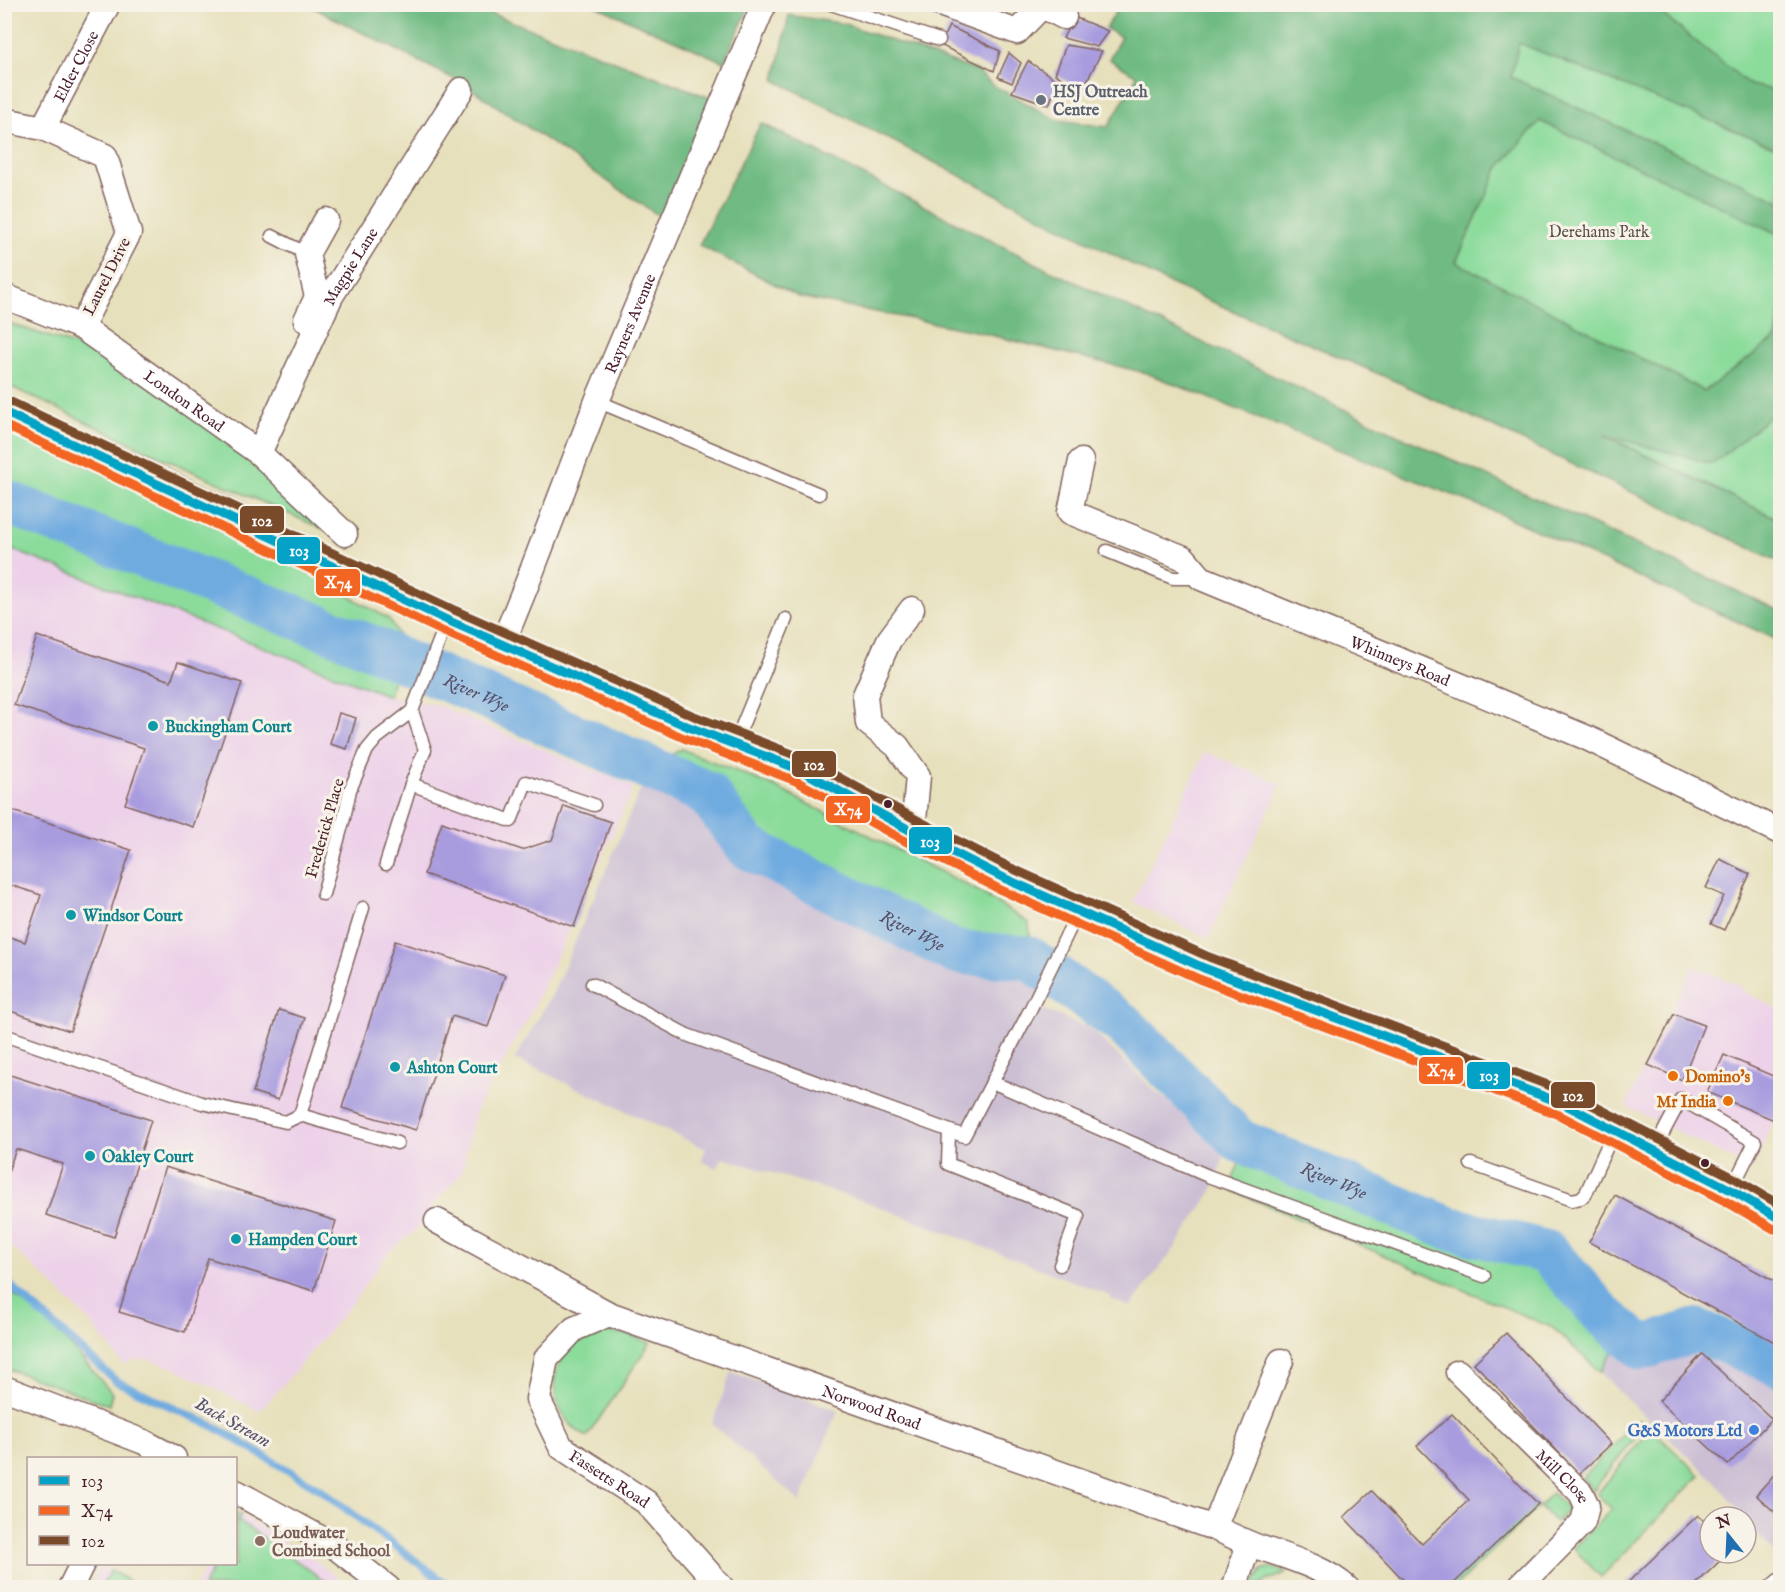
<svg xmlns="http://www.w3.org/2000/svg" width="1785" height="1592" font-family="'IM FELL English',serif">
  <rect width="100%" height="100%" fill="#f7f3e8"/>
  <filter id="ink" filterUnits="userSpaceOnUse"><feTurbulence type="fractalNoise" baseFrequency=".0167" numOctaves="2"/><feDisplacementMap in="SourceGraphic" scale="12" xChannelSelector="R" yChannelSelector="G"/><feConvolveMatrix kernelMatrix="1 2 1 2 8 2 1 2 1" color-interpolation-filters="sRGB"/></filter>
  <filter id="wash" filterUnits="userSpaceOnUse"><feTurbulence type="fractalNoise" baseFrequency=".008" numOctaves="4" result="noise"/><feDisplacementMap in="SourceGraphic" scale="24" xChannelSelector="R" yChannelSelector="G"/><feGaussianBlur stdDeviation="1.35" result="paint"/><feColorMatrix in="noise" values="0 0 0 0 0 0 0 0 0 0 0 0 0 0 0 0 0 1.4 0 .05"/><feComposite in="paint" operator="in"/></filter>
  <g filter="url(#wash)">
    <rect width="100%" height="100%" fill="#e7e0bc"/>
    <!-- built -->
    <g fill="#edd1e9">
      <path d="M5 547 389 696 437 705 634 787 531 1013 477 1108 471 1127 462 1173 432 1205 417 1229 389 1252 347 1310 283 1385 259 1411 175 1368 148 1359 134 1360 124 1365 87 1319 45 1277 5 1241Z"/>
      <path d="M1205 752 1281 784 1208 938 1133 902Z"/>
      <path d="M1693 966 1739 985 1743 991 1780 1010V1106L1752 1169 1626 1106Z"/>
      <path d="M241 1515 315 1560 350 1587 194 1588 209 1564H236V1522Z"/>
      <path d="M101 1566 136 1587 90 1588Z"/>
    </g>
    <!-- industrial -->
    <g fill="#ccbfd4">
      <path d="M648 772 702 799 710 816 725 836 777 868 942 947 996 954 1032 951 1057 965 1039 1008 1091 1029 1157 1093 1229 1143 1212 1191 1175 1248 1130 1307 1111 1299V1296L864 1201 723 1158 717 1168 701 1161 706 1149 515 1059 553 993Z"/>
      <path d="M1697 1328 1707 1331 1733 1356 1741 1360 1780 1364V1560L1714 1480 1627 1400 1600 1372 1621 1338 1632 1343H1647Z"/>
      <path d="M731 1372 838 1410 800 1502 712 1424Z"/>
    </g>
    <!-- green -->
    <g fill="#8bdb9b" stroke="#6a7d63" stroke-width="1.5">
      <path d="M1341 5H1780V520L1600 433 1350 247Z"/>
      <path d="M5 322 86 349 206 419 330 532 167 460 5 384Z"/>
      <path d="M4 426 294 564 389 619 399 636 5 482Z"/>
      <path d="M4 509 397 663 389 696 5 547Z"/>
      <path d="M681 749 773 786 978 891 1029 923 1030 936 987 939 949 933 819 869 743 827 729 816 717 783 697 771 668 757Z"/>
      <path d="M1251 1133 1324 1176 1428 1227C1443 1231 1462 1234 1479 1233 1489 1232 1500 1226 1511 1227 1537 1228 1554 1245 1565 1266L1573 1267 1612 1329 1621 1338 1600 1372 1553 1328 1229 1189Z"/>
      <path d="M5 1290C47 1314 80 1357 112 1393L109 1405 5 1368Z"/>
      <path d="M602 1332 627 1334 650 1343 587 1437C557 1421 543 1382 566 1353 575 1341 588 1337 602 1332Z"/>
      <path d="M1639 1419 1646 1425 1593 1490 1582 1478Z"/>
      <path d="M1651 1429 1700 1475 1601 1577 1573 1548 1612 1509 1597 1494Z"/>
      <path d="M1552 1493 1569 1509 1556 1522 1539 1506 1455 1587 1440 1588 1530 1498 1539 1506Z"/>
      <path d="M236 1512 241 1515 238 1520 334 1587H203L215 1564H236V1525L238 1521 236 1522Z"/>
      <path d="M1271 1567 1286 1573 1251 1587 1262 1570Z"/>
      <path d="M111 1570 137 1587H101Z"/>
    </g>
    <!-- forest -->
    <g fill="#70bb83" stroke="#5d6d57" stroke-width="1.5">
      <path d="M308 5H469L721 102 662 218 464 84Z"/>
      <path d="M594 5H750L724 62Z"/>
      <path d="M1120 5H1651L1750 85 1780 91V149L1519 43 1511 77 1780 201V235L1540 121 1499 167 1456 262 1704 391 1776 338 1780 313V408L1713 464 1604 435 1780 520V562L1402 384 1166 282 775 80 789 15 845 24 977 71 994 86 1057 120 1108 127 1137 76 1109 59 1121 37 1106 28Z"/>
      <path d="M761 123 1041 266 1407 439 1780 611V641L1498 513 1146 373 974 331 799 297 699 245Z"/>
    </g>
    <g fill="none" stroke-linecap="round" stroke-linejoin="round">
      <!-- stream -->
      <path stroke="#70abe0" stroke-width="8" d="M4 1280 116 1381 215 1427 318 1488 452 1588"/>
      <!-- river -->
      <path stroke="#70abe0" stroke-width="44" id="s1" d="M4 501 369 646 707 793 747 847 955 952 1029 958 1124 1025 1240 1141 1446 1227 1547 1252 1603 1315 1642 1348 1697 1330 1780 1365"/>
    </g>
    <g id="blocks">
      <!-- building -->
      <g fill="#a89cdf">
        <path d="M1074 17 1108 31 1097 47 1063 38Z"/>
        <path d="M949 26 1000 51 994 71 940 45Z"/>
        <path d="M1066 45 1102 51 1082 91 1055 74Z"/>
        <path d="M1009 53 1021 63 1012 83 998 77Z"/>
        <path d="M1028 61 1058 81 1049 105 1012 92Z"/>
        <path d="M37 636 171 681 178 662 242 683 193 827 125 804 144 748 14 705Z"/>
        <path d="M339 713 356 718 347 749 330 744Z"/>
        <path d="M564 806 611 822 574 927 424 874 442 822 522 850 552 840Z"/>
        <path d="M4 808 131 850 70 1031 4 1009V935L25 942 41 895 4 883Z"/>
        <path d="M1720 859 1750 874 1724 930 1711 924 1724 896 1706 888Z"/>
        <path d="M395 941 505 975 488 1027 452 1016 416 1130 342 1108Z"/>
        <path d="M279 1010 305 1018 278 1100 253 1092Z"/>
        <path d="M1674 1014 1704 1025 1682 1080 1648 1065Z"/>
        <path d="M1724 1055 1780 1079V1119L1779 1122 1707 1092Z"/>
        <path d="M4 1073 151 1120 114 1237 46 1215 63 1164 16 1149 4 1183Z"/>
        <path d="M165 1167 336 1221 314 1291 208 1258 185 1332 119 1312Z"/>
        <path d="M1615 1195 1780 1284V1345L1589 1242Z"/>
        <path d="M1506 1333 1611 1444 1579 1474 1474 1363Z"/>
        <path d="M1702 1354 1772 1419 1728 1465 1659 1401Z"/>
        <path d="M1452 1414 1538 1504 1449 1588H1411L1344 1517 1372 1491 1422 1544 1469 1500 1417 1446Z"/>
        <path d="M1780 1468V1517L1756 1495Z"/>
        <path d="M1698 1515 1710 1527V1553H1728L1692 1588H1622Z"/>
      </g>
    </g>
  </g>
  <g filter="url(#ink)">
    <use href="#blocks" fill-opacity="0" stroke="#81635e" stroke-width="1.5"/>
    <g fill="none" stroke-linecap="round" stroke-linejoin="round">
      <defs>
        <g id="lane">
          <path d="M831 4 939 40"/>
          <path d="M272 236 307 254"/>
          <path d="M597 401 819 494"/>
          <path d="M1107 551 1173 578H1200"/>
          <path d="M735 743 786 619"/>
          <path d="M411 784 511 821 526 782 594 805"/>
          <path d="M386 864 411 784 425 750 412 711"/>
          <path d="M323 894 344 818 350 790 367 750 377 738 412 711 447 621"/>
          <path d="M592 984 687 1035 964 1136 1030 1010 1078 912"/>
          <path d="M4 1035 202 1103 286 1122 300 1115 363 908"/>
          <path d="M992 1082 1208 1176 1484 1276"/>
          <path d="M300 1115 397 1143"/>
          <path d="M949 1131 948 1164 1078 1216 1060 1265"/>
          <path d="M1655 1148 1681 1099 1755 1142 1732 1188"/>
          <path d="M1471 1164 1572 1200 1581 1198 1586 1193 1614 1131"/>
          <path d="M1769 1588 1778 1580"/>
        </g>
        <g id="street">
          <path d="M940 4 1017 32 1042 6 1064 17"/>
          <path d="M4 120 43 128 105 156 129 233 81 327"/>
          <path id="s2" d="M43 128 108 4"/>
          <path id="s3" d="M4 296 81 327 259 453 345 534"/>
          <path d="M306 320 317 297 307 254 326 220"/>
          <path id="s4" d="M259 453 331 296 461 90"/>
          <path id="s5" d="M1081 461 1070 512 1184 558 1201 578 1585 737 1780 832"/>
          <path d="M912 609 889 640 865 695 868 723 897 746 918 776 913 832"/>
          <path id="s6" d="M502 645 528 581 597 401 764 4"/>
          <path id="s7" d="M437 1221 609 1314 1214 1528C1227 1533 1240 1540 1253 1545 1285 1557 1321 1565 1347 1588"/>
          <path id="s8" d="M609 1314 574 1329 546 1359 538 1399 561 1447 646 1502 722 1588"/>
          <path id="s9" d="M1458 1372 1581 1493 1587 1506 1583 1522 1518 1588"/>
          <path d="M4 1388 144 1442 174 1458"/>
          <path d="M236 1492 333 1545 388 1588"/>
          <path d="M1214 1528 1281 1361"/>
          <path d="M70 1588 82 1564"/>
          <path d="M1234 1588 1249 1544"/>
        </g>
        <path id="primary" d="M4 412 163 485 447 620 689 727 801 770 913 832 1004 878 1204 968 1564 1104 1731 1190 1780 1219"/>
      </defs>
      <!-- lane casing -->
      <use href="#lane" stroke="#81635e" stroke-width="15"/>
      <!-- street casing -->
      <use href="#street" stroke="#81635e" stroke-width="27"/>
      <!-- primary casing -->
      <use href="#primary" stroke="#81635e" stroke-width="36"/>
      <!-- lane -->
      <use href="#lane" stroke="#fff" stroke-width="12"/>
      <!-- street -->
      <use href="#street" stroke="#fff" stroke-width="24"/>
      <!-- primary -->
      <use href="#primary" stroke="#fff" stroke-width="33"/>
      <defs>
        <path id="bus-1" d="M4 412 447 620 689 727 801 770 913 832 1004 878 1204 968 1564 1104 1731 1190 1780 1219"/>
        <path id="bus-2" d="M4 425 442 631 684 738 796 781 907 842 999 889 1199 979 1559 1115 1725 1201 1774 1229"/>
        <path id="bus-3" d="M9 401 452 609 694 716 805 759 919 821 1009 867 1209 957 1569 1093 1736 1179 1780 1205"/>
      </defs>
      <!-- bus-1 casing -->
      <use href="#bus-1" stroke="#f7f3e8" stroke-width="14"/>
      <!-- bus-2 casing -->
      <use href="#bus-2" stroke="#f7f3e8" stroke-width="14"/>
      <!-- bus-3 casing -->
      <use href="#bus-3" stroke="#f7f3e8" stroke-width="14"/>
      <!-- bus-1 -->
      <use href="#bus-1" stroke="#04a2c6" stroke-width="9"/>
      <!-- bus-2 -->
      <use href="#bus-2" stroke="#f26522" stroke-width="9"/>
      <!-- bus-3 -->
      <use href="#bus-3" stroke="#7a4b2a" stroke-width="9"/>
    </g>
  </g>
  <!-- markers -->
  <circle fill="#6b7280" stroke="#f7f3e8" stroke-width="2" cx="1041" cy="100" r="6"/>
  <g fill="#0f9aa8" stroke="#f7f3e8" stroke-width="2">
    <circle cx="153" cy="726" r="6"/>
    <circle cx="71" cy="915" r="6"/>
    <circle cx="395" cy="1067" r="6"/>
    <circle cx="90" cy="1156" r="6"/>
    <circle cx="236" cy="1239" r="6"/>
  </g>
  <g fill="#4a1f2b" stroke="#f7f3e8" stroke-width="2">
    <circle cx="888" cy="804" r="5"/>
    <circle cx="1705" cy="1163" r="5"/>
  </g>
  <g fill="#e8710a" stroke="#f7f3e8" stroke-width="2">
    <circle cx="1673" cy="1076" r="6"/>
    <circle cx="1728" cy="1101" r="6"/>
  </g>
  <circle fill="#3f7fe0" stroke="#f7f3e8" stroke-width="2" cx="1754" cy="1430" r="6"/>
  <circle fill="#8d6e63" stroke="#f7f3e8" stroke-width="2" cx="260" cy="1541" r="6"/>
  <g text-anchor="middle" stroke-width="6" stroke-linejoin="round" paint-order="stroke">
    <!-- street labels -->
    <g font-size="16" fill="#4a1f2b" stroke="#f7f3e8">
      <text dy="6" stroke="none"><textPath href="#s2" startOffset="70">Elder Close</textPath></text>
      <text dy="6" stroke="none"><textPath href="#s4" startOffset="208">Magpie Lane</textPath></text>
      <text transform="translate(106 276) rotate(-63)" y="6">Laurel Drive</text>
      <text dy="6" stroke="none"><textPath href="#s6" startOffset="346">Rayners Avenue</textPath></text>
      <text dy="6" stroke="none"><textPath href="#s3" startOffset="210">London Road</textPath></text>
      <text dy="6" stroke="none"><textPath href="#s5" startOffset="417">Whinneys Road</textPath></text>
      <text transform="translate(324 828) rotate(-74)" y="6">Frederick Place</text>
      <text dy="6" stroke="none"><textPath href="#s7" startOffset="474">Norwood Road</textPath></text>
      <text dy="6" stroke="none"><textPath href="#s9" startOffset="148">Mill Close</textPath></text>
      <text dy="6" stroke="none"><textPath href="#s8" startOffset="231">Fassetts Road</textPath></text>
    </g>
    <!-- worship labels -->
    <g font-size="16" font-weight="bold" fill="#5b616d" stroke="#f7f3e8" text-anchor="start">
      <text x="1053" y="97">HSJ Outreach<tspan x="1053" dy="18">Centre</tspan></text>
    </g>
    <!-- park labels -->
    <g font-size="16" fill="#5a4e47" stroke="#f7f3e8">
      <text x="1599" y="237">Derehams Park</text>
    </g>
    <!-- culture labels -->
    <g font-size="16" font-weight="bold" fill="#0d838f" stroke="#f7f3e8" text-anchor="start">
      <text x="165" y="732">Buckingham Court</text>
      <text x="83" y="921">Windsor Court</text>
      <text x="407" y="1073">Ashton Court</text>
      <text x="102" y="1162">Oakley Court</text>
      <text x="248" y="1245">Hampden Court</text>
    </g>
    <!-- food labels -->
    <g font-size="16" font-weight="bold" fill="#c56008" stroke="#f7f3e8" text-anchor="start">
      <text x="1685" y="1082">Domino's</text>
      <text x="1716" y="1107" text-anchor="end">Mr India</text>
    </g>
    <!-- shop labels -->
    <g font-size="16" font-weight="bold" fill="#366cbe" stroke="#f7f3e8" text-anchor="end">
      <text x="1742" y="1436">G&amp;S Motors Ltd</text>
    </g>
    <!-- education labels -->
    <g font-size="16" font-weight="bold" fill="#785e54" stroke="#f7f3e8" text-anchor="start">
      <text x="272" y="1538">Loudwater<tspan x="272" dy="18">Combined School</tspan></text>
    </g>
    <!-- water labels -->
    <g font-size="18" font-style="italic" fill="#57506a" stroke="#f7f3e8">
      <text dy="6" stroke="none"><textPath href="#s1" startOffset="510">River Wye</textPath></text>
      <text dy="6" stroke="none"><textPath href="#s1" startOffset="1014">River Wye</textPath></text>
      <text dy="6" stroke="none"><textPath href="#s1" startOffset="1518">River Wye</textPath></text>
      <text transform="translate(233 1422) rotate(29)" y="6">Back Stream</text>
    </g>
  </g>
  <g stroke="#f7f3e8" stroke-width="2">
    <rect x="239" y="505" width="46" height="29" rx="6" fill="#7a4b2a"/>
    <rect x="276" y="536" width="45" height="29" rx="6" fill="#04a2c6"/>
    <rect x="315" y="568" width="46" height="29" rx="6" fill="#f26522"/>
    <rect x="791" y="750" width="46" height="28" rx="6" fill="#7a4b2a"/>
    <rect x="825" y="795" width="46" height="29" rx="6" fill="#f26522"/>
    <rect x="908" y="826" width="45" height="29" rx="6" fill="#04a2c6"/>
    <rect x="1418" y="1056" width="46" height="29" rx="6" fill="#f26522"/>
    <rect x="1466" y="1061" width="45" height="29" rx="6" fill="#04a2c6"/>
    <rect x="1550" y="1081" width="46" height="28" rx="6" fill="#7a4b2a"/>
  </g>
  <g font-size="16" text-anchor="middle" font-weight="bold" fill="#fff">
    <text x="262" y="526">102</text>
    <text x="299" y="556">103</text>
    <text x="338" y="588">X74</text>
    <text x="814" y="770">102</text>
    <text x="848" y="815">X74</text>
    <text x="930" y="847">103</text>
    <text x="1441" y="1076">X74</text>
    <text x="1489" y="1081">103</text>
    <text x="1573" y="1101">102</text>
  </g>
  <!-- margin -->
  <rect width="1785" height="1592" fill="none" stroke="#f7f3e8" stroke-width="24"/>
  <!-- legend -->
  <rect x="27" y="1457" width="210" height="108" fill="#f7f3e8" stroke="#b29e9c" stroke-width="1.5"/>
  <rect x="39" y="1476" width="30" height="9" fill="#04a2c6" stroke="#b29e9c" stroke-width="1.5"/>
  <text x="81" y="1487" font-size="18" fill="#4a1f2b">103</text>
  <rect x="39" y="1506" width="30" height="9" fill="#f26522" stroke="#b29e9c" stroke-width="1.5"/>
  <text x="81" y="1517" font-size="18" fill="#4a1f2b">X74</text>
  <rect x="39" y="1536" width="30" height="9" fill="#7a4b2a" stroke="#b29e9c" stroke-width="1.5"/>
  <text x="81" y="1547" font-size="18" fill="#4a1f2b">102</text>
  <!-- north arrow -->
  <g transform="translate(1728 1535) rotate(342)"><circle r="28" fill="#f7f3e8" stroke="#b29e9c" stroke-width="1.5"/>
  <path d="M0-4.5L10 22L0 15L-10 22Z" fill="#1f6fb2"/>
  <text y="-9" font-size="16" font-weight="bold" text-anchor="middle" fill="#4a1f2b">N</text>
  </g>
</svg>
